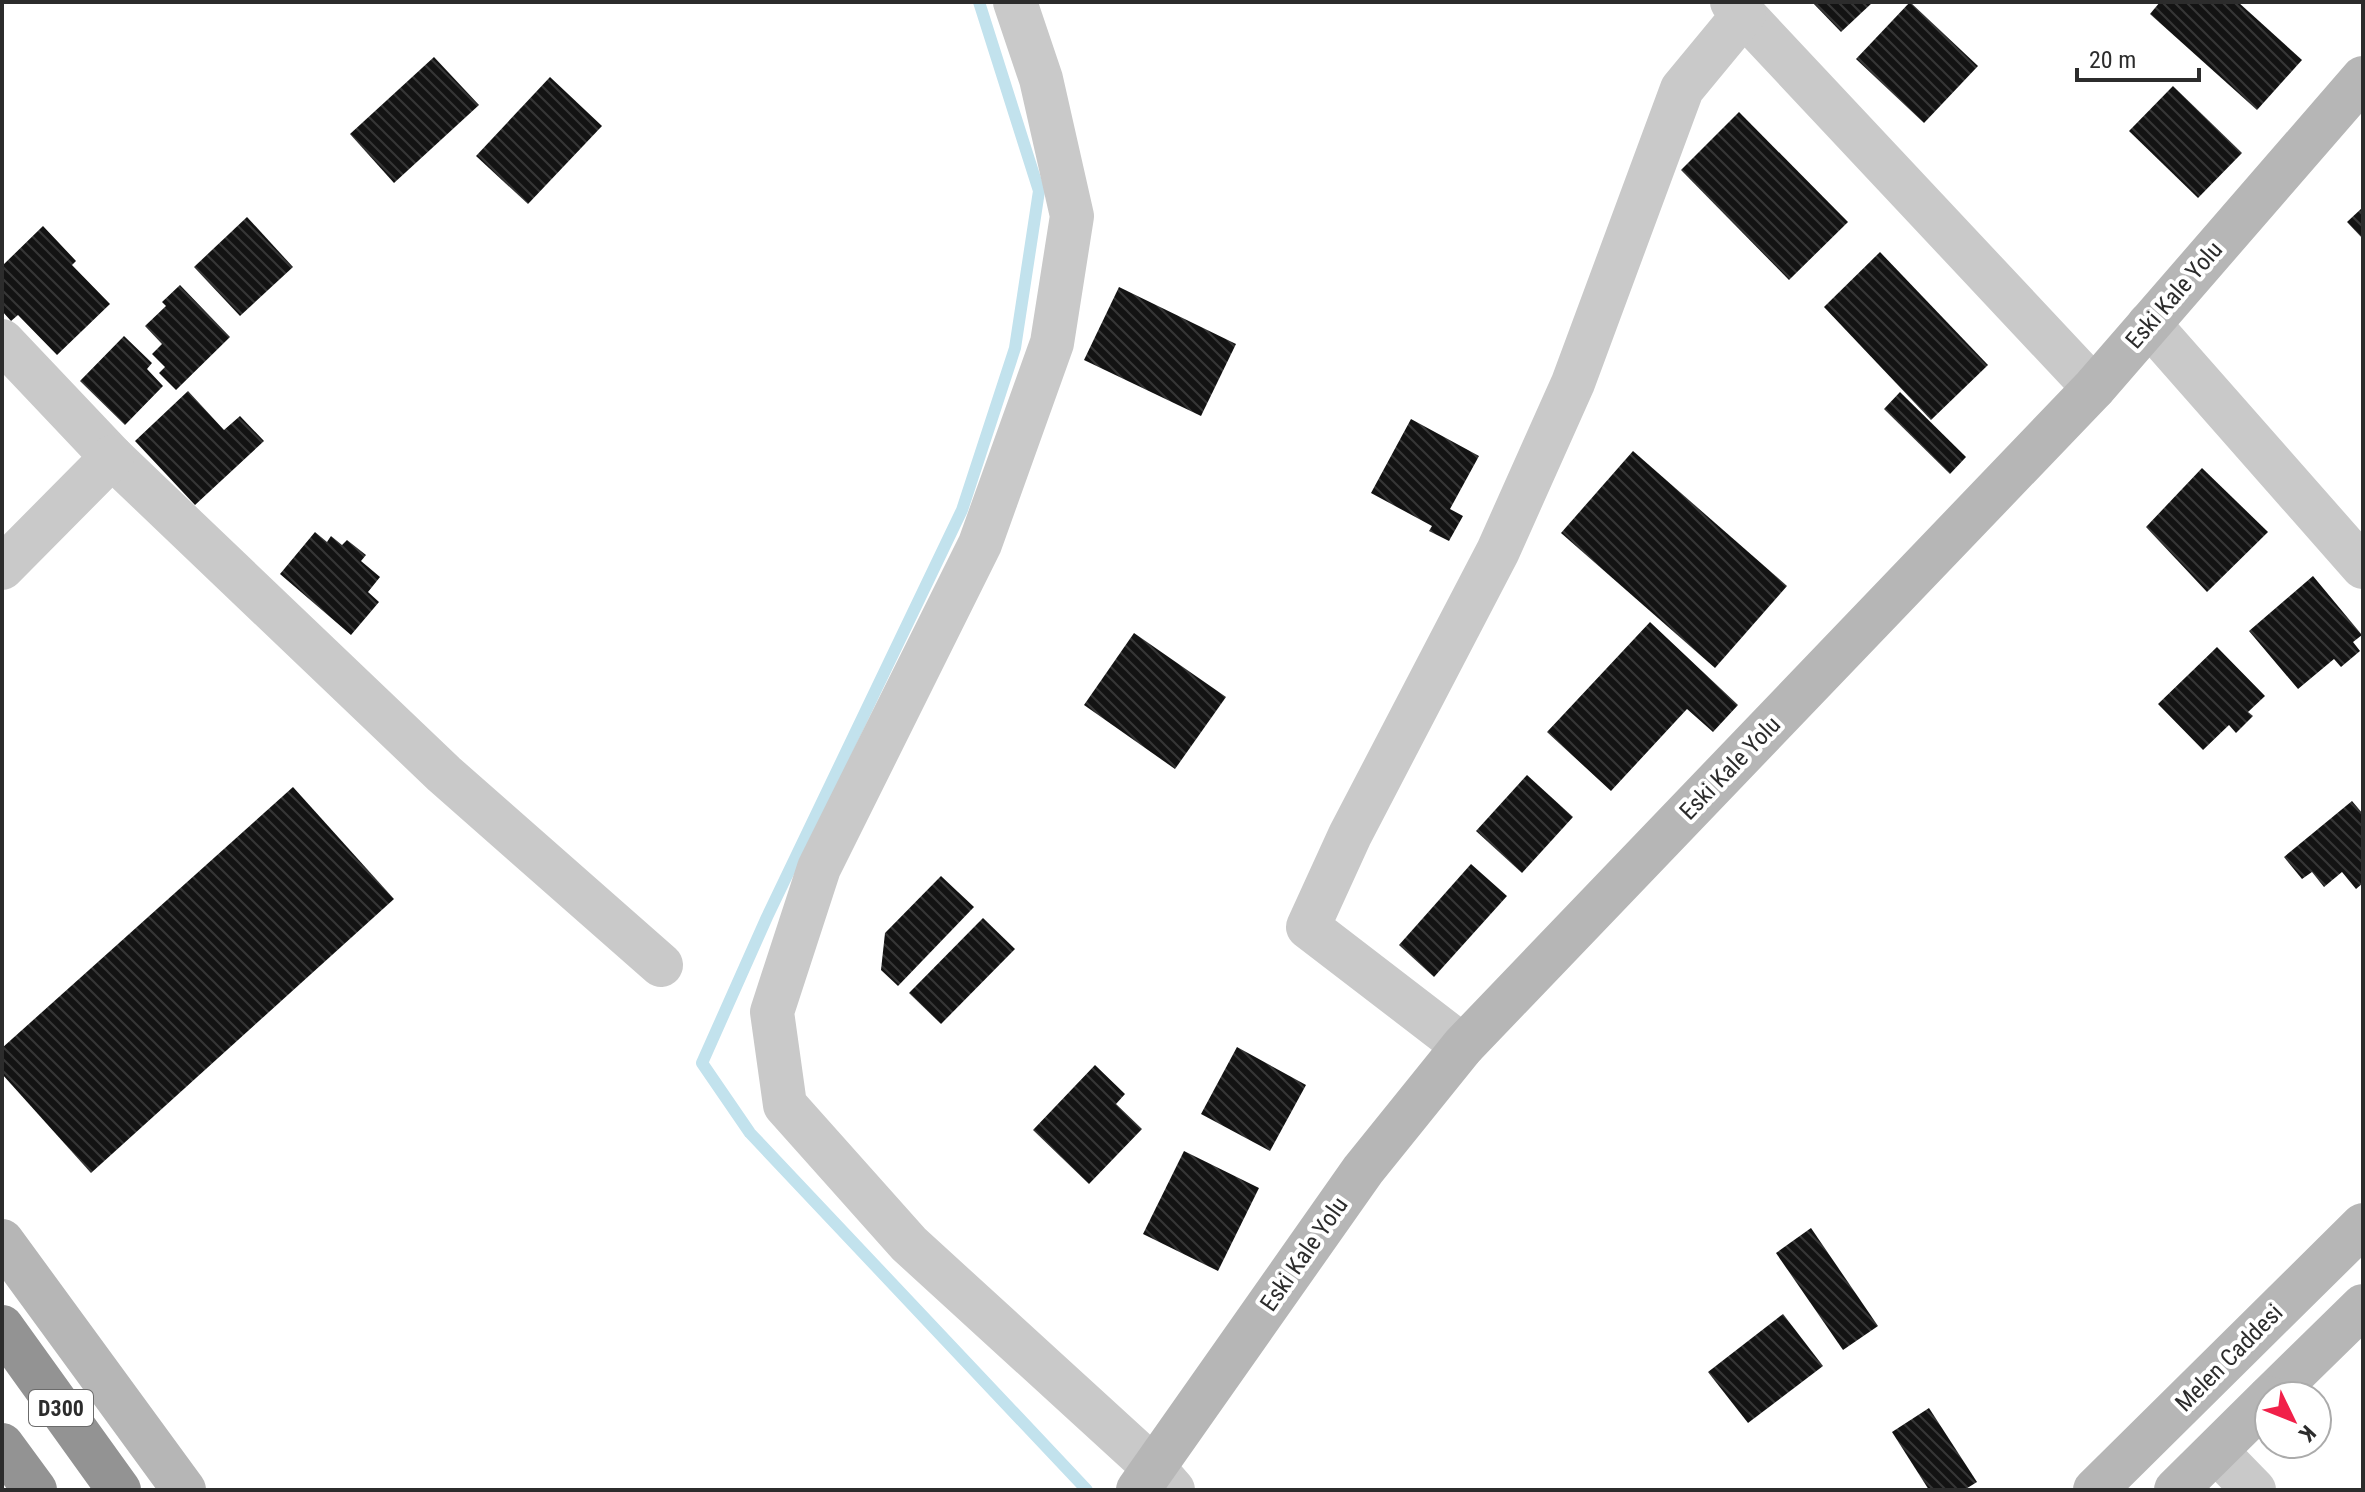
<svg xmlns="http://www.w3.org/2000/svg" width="2365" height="1492" font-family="'Roboto Condensed',sans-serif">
  <defs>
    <pattern id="building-back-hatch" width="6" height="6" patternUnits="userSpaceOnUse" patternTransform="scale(2)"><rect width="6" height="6" fill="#131313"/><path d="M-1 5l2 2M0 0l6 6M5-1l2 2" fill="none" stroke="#363636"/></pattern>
  </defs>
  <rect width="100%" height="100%" fill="#fff"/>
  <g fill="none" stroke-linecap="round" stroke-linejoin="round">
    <!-- stream -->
    <path stroke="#c2e2ed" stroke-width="12" d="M979 2 1039 191 1015 348 962 510 767 917 702 1063 750 1133 1087 1490"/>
  </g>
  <!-- building -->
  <g fill="url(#building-back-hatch)">
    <path d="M1812 2H1873L1841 32Z"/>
    <path d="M1910 2 1978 66 1924 123 1856 59Z"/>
    <path d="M2160 2H2238L2302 60 2257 110 2150 14Z"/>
    <path d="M434 57 479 105 394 183 350 134Z"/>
    <path d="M550 77 602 126 528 204 476 156Z"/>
    <path d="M2173 86 2242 153 2198 198 2129 131Z"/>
    <path d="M1739 112 1848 222 1789 280 1681 170Z"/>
    <path d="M2363 207V239L2347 222Z"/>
    <path d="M247 217 293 267 240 316 194 267Z"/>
    <path d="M43 226 76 261 72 265 110 304 57 355 18 315 11 321 2 311V266Z"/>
    <path d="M1880 252 1988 365 1931 420 1824 307Z"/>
    <path d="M180 285 230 337 176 390 159 373 165 367 152 354 162 344 145 326 166 306 162 302Z"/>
    <path d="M1119 287 1236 344 1201 416 1084 360Z"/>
    <path d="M124 336 152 363 147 369 163 386 125 425 80 381Z"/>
    <path d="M188 391 224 430 240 416 264 441 195 505 135 441Z"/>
    <path d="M1900 392 1966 457 1950 474 1884 409Z"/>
    <path d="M1411 419 1479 456 1450 509 1463 516 1449 541 1429 531 1432 526 1371 493Z"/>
    <path d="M1633 451 1787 586 1715 668 1561 533Z"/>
    <path d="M2202 468 2268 532 2207 592 2146 527Z"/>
    <path d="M315 532 327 542 331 536 342 545 347 540 366 555 361 561 380 577 368 592 379 602 351 635 280 574Z"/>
    <path d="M2313 576 2362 635 2353 642 2360 651 2341 667 2334 659 2298 689 2249 631Z"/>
    <path d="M1650 622 1738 705 1713 732 1687 709 1611 791 1547 732Z"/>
    <path d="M1134 633 1226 697 1175 769 1084 705Z"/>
    <path d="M2217 647 2265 696 2248 712 2253 716 2236 733 2229 725 2203 750 2158 704Z"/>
    <path d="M1527 775 1573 817 1522 873 1476 831Z"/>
    <path d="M293 787 394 899 91 1173 2 1074V1048Z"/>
    <path d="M2352 801 2363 814V883L2356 889 2342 872 2324 887 2312 872 2302 879 2284 857Z"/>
    <path d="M1471 864 1507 896 1434 977 1399 945Z"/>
    <path d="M941 876 974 907 898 986 881 970 885 933Z"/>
    <path d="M983 918 1015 949 941 1024 909 993Z"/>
    <path d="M1237 1047 1306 1085 1270 1151 1201 1114Z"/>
    <path d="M1095 1065 1125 1094 1116 1104 1142 1129 1089 1184 1033 1130Z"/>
    <path d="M1184 1151 1259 1188 1218 1271 1143 1234Z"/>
    <path d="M1811 1228 1878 1326 1843 1350 1776 1253Z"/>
    <path d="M1783 1314 1823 1366 1748 1423 1708 1372Z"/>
    <path d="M1929 1408 1977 1482 1964 1490H1929L1892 1432Z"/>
  </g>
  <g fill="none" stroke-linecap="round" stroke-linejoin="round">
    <!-- street -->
    <g stroke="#c9c9c9" stroke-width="44">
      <path d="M1015 2 1041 79 1072 216 1052 343 980 544 819 868 772 1012 785 1105 909 1244 1153 1467 1173 1490"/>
      <path d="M1732 2 2094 388"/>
      <path d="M2149 324 2363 567"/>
      <path d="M2 341 112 457 444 774 661 965"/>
      <path d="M2 568 112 457"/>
      <path d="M1463 1046 1308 927 1350 835 1498 551 1573 383 1682 89 1744 14"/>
      <path d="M2216 1451 2254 1490"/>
    </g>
    <!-- secondary -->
    <g stroke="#b6b6b6" stroke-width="44">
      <path d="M2 1241 184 1490"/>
      <path d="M2271 1396 2363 1306"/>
      <path d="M1138 1490 1363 1170 1463 1046 2094 388 2363 78"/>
      <path d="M2095 1490 2363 1225"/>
      <path d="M2176 1490 2269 1398"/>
    </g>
    <!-- highway -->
    <g stroke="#939393" stroke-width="44">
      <path d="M2 1327 119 1490"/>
      <path d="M2 1445 35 1490"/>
    </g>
  </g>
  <g text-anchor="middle" stroke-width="8" stroke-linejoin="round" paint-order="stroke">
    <!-- shield labels -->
    <rect fill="#fff" stroke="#6b6b6b" stroke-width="2" x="29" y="1390" width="64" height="36" rx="6"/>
    <g font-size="22" font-weight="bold" fill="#2c2c2c">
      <text x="61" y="1416">D300</text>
    </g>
    <!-- street labels -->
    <g font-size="24" fill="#2c2c2c" stroke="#fff">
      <text transform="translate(2174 295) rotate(-49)" y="8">Eski Kale Yolu</text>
      <text transform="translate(1730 768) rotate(-46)" y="8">Eski Kale Yolu</text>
      <text transform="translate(1304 1254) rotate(-55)" y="8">Eski Kale Yolu</text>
      <text transform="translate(2229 1358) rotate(-45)" y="8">Melen Caddesi</text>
    </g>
  </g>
  <!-- border -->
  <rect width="2365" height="1492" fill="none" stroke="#2c2c2c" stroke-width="8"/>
  <!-- north arrow -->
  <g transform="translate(2293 1420) rotate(133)"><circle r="38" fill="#ffffff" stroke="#ababab" stroke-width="2"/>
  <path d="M0-6L14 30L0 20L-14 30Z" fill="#f12049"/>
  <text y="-12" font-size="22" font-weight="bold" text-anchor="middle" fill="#2c2c2c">K</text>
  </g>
  <!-- scale -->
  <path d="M2077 68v12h122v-12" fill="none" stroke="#2c2c2c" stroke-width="4"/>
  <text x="2089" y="68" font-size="24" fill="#2c2c2c" stroke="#ffffff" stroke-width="6" paint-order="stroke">20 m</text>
</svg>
